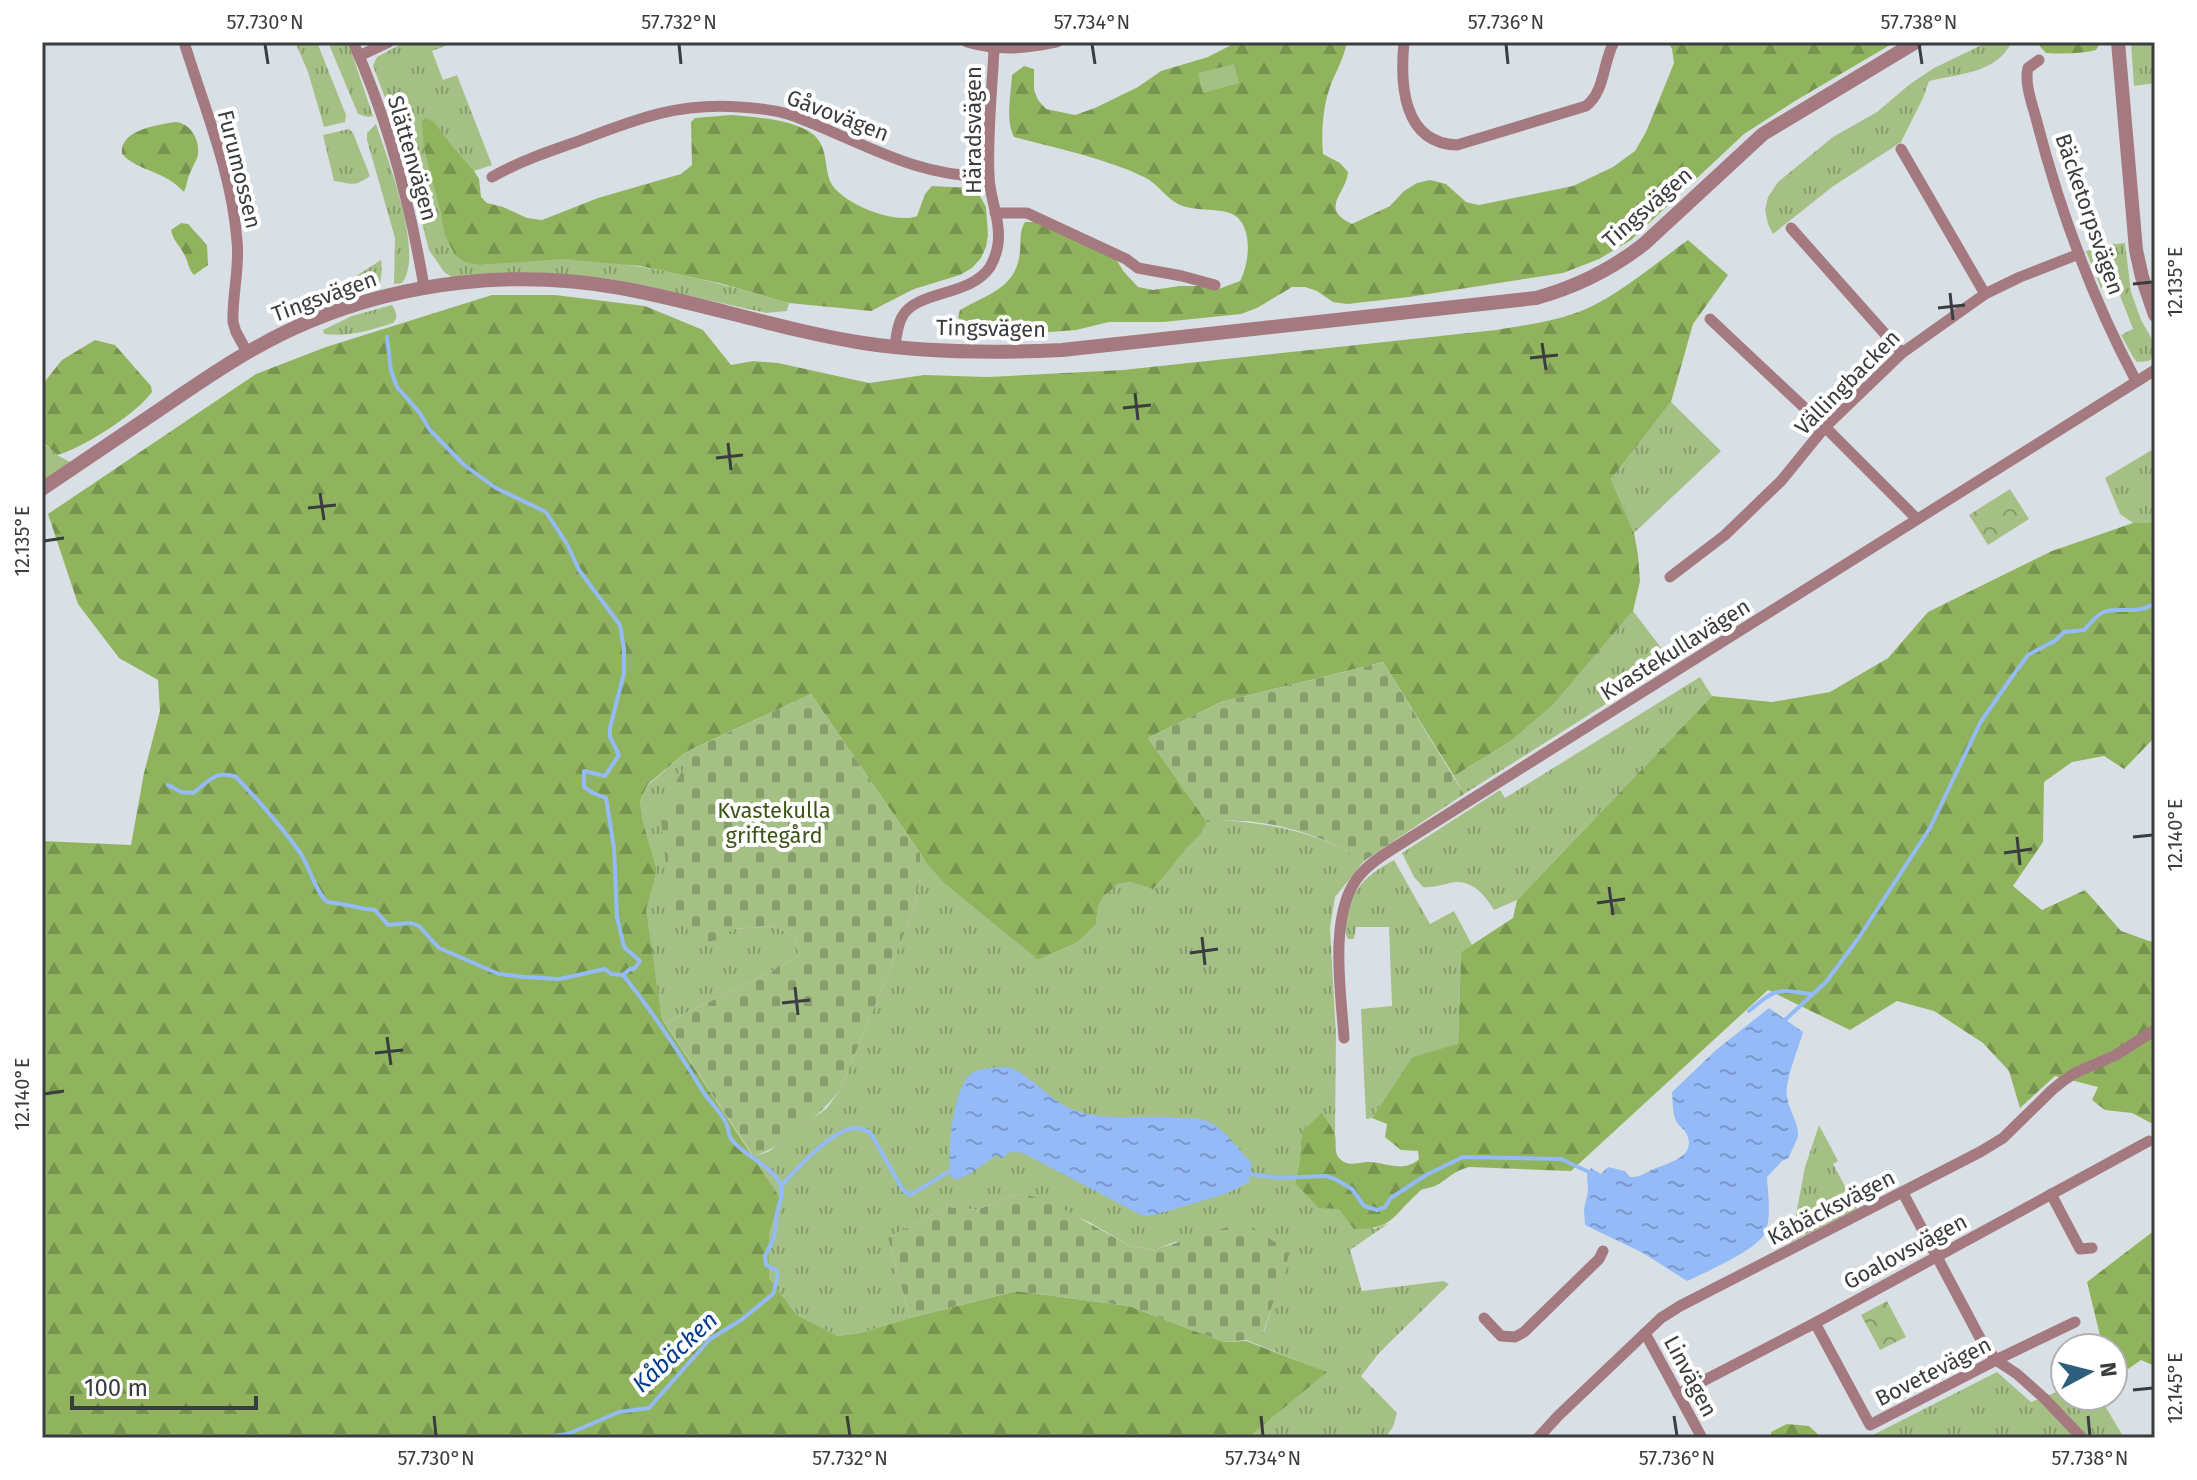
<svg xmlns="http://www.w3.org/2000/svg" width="2197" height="1480" font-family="'Fira Sans',sans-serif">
  <defs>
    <pattern id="grass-tufts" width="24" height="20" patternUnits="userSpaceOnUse" patternTransform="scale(2)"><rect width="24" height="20" fill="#a5c084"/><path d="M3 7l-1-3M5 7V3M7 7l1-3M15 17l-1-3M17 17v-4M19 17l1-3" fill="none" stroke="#879d6d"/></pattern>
    <pattern id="forest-firs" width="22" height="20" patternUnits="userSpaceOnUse" patternTransform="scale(2)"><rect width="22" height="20" fill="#90b45e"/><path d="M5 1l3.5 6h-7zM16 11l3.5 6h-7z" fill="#77944f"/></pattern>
    <pattern id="cemetery-stones" width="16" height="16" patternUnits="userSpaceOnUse" patternTransform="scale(2)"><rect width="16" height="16" fill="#a5c084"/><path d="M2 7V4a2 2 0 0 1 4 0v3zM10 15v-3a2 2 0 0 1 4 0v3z" fill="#879d6d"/></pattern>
    <pattern id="park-crowns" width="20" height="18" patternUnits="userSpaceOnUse" patternTransform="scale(2)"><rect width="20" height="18" fill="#a5c084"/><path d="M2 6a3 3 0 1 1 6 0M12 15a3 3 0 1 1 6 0" fill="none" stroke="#879d6d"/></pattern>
    <pattern id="water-ripples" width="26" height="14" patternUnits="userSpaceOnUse" patternTransform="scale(2)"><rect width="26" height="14" fill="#94baf7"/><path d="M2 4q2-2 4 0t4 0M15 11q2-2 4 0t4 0" fill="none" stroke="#7a98c9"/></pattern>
  </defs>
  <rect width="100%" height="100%" fill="#d9e0e5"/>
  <!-- grass -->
  <g fill="url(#grass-tufts)">
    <path d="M295 42H317L346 115 345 122 324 127 308 72Z"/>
    <path d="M328 42H348L373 116 368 117 358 114Z"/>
    <path d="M405 42H455L432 51 443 80 457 75 492 165 474 171 451 146 435 123 440 210 444 233 480 265C508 263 538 258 566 259 642 262 717 282 789 303L787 311 766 313 622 281 563 274 453 278 444 272 429 250 400 137 373 66 377 57Z"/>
    <path d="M1988 42 2011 43C1997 73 1958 74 1929 81L1923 98 1901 142 1832 187 1773 234 1768 224 1765 210 1768 197 1778 182 1833 137 1877 112 1910 84 1934 68Z"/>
    <path d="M2131 42H2155V83L2134 86Z"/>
    <path d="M376 124C387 158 425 254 402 283L394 284 395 238 367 140V133Z"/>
    <path d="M349 129 353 133 370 176C353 188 351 183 334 181L323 135Z"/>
    <path d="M2125 243 2131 292 2141 320 2155 344V357L2148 361 2137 362 2133 357 2121 335 2133 329 2115 283 2101 288 2086 251 2106 245Z"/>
    <path d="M381 260 382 269 380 285 317 304 333 291Z"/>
    <path d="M392 305C396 312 399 317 393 323 368 331 350 337 324 334L323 330 352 316Z"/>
    <path d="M1671 402 1721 451 1634 533 1611 479Z"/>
    <path d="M42 442 57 455 72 463 42 485Z"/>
    <path d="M2155 448V522L2133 523 2120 514 2105 478Z"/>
    <path d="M1633 611 1672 662 1464 794 1454 776 1511 741 1553 705Z"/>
    <path d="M1700 677 1712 696 1517 900 1494 910C1484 894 1471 878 1450 883 1441 885 1433 888 1423 887L1414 877 1402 853 1500 790 1505 798Z"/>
    <path d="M695 748 689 761 732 929 774 926 795 937 799 956 749 983 665 1023 662 1019 645 910 657 870 643 822 640 801 648 785 686 752Z"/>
    <path d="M1221 820C1273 824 1319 832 1364 861L1335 897 1330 928 1336 1035 1335 1135 1322 1112 1302 1131 1299 1165 1295 1183 1374 1229 1389 1223 1350 1250 1362 1291 1443 1281 1449 1284 1379 1353 1361 1376 1397 1413 1393 1427 1385 1438H1248L1326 1372 1246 1340 1264 1332 1289 1252 1175 1242 1153 1250 1130 1246 1089 1222 1020 1194 976 1210 948 1207 888 1238 910 1318 860 1333 838 1336 797 1315 769 1278V1234L779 1198 753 1156 768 1152 827 1108 841 1088 913 912 920 879V853L945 884 1038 960 1078 942 1096 924 1098 905 1103 897 1118 884 1131 882 1186 849 1201 834 1207 822Z"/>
    <path d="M1394 860 1430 924 1454 911 1472 945 1461 952 1458 1045 1412 1057 1372 1118 1366 1119 1361 1009 1392 1006 1389 927H1356L1354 939H1348C1344 931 1345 928 1346 920 1350 889 1368 874 1394 860Z"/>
    <path d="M1819 1125 1838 1161 1833 1164 1857 1209 1791 1242 1805 1167Z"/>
    <path d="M1997 1372 2031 1402 2065 1389V1396H2099L2123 1436 2155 1434V1438H1867Z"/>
  </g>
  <!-- forest -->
  <g fill="url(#forest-firs)">
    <path d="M1237 42H1347C1344 57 1337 70 1331 84 1323 105 1321 132 1323 154L1340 163 1348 172C1347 193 1318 208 1352 224L1390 206 1404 191 1417 183 1430 180 1446 184 1466 202 1479 205 1573 186 1613 167 1635 151 1646 132 1674 63 1672 49 1668 42H1895L1795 101 1744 134 1631 240 1599 259 1563 273 1409 297 1347 304 1333 302 1317 291 1305 287H1292L1257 308 1241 314 1163 322H1109L1076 330 1050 332 1001 333 962 323 958 317 960 310C987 294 1016 289 1020 252 1021 241 1019 232 1025 222H1038L1114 256 1124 272 1138 287 1153 290 1179 286H1200L1216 290 1240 281C1249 264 1253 232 1237 217 1224 206 1195 213 1178 204 1165 197 1157 183 1144 177 1102 157 1058 149 1014 137 1005 119 1011 95 1012 75L1024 66 1034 69V90L1038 100 1046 109 1075 115 1095 108 1138 87 1161 71 1208 57Z"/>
    <path d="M2036 42H2101L2096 50C2079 54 2063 54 2046 53Z"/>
    <path d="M731 115C754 117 795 119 814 135 828 148 824 165 830 181 839 203 896 225 917 216L925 194 932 186 971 188 979 194 986 207 988 235 986 247 981 258 972 268 960 275 914 289 871 311 789 303 719 283 640 266 563 259 480 265 465 262 455 255 444 233 440 210 424 148 422 121 426 118 435 123 452 146 474 171 479 179 481 197 487 203 503 207 527 218 542 220 598 198 681 174 692 165 691 122 695 118Z"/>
    <path d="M175 122C191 123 200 140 198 155 196 162 192 167 190 173 187 179 187 186 184 192 164 170 139 172 122 154 119 130 157 125 175 122Z"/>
    <path d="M181 223 188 224 207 245 208 265 194 275C188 268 189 264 185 256 180 245 174 243 171 230Z"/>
    <path d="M1688 240 1728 275 1693 324 1671 402 1611 479 1634 533 1638 555 1640 581 1633 611 1553 705 1511 741 1454 776 1383 662 1221 702 1148 738 1207 822 1201 834 1186 849 1153 889 1131 882 1118 884 1103 897 1098 906 1096 924 1078 942 1038 960 945 884 929 866 811 694 686 752 648 784 640 801 643 822 657 870 646 910 662 1019 780 1198 769 1234V1278L797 1315 838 1336 860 1333 910 1318 1016 1291 1129 1306 1224 1342 1246 1341 1327 1372 1248 1438H42V841L131 845 144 773 160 711 158 680 119 658 78 604 48 514 256 374 326 347 492 295H555L645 306 703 330 731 365 753 361 778 363 869 383 924 375 988 377 1123 370 1496 330C1526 325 1558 321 1586 309 1623 292 1656 263 1688 240Z"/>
    <path d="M95 340 115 345 151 386 152 392C136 414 83 448 57 455L42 441V385L62 360Z"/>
    <path d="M2155 522V737L2124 769 2104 756 2072 762 2044 782 2043 842 2013 886 2042 910 2085 890 2121 931 2155 943V1125L2132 1113 2105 1110 2092 1100 2098 1087 2055 1076 2020 1108 2009 1071 1983 1043 1934 1011 1897 1001 1850 1030 1768 990 1571 1171 1469 1167C1451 1172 1449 1179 1435 1186 1428 1189 1423 1187 1418 1193 1391 1217 1394 1229 1354 1229L1339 1209 1319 1208 1295 1183 1299 1165 1302 1131 1322 1112C1326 1119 1332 1127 1335 1135 1337 1143 1333 1152 1340 1159 1349 1168 1360 1161 1370 1162 1388 1163 1404 1173 1419 1159L1418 1151 1401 1150 1385 1137 1387 1124 1372 1118 1412 1057 1458 1044 1461 952 1513 918 1517 900 1712 696 1772 702 1830 692 1888 658 1928 612 2052 551 2133 523Z"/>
    <path d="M2155 1230V1366L2141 1360 2118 1376 2113 1373V1348H2103L2087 1282Z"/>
    <path d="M1787 1424 1809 1426 1822 1438H1771V1432Z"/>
  </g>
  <!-- cemetery -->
  <g fill="url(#cemetery-stones)">
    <path d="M1383 662 1464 794 1364 861C1321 833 1258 815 1207 822L1148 738 1221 702Z"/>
    <path d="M811 694 920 853V879L913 912 841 1088C823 1113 783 1148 753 1156L665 1023 749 983 799 956 795 937 774 926 732 929 724 939 704 942 688 930 670 901 661 821 671 791 695 748Z"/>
    <path d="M1020 1194 1045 1199 1130 1246 1153 1250 1244 1222 1290 1252 1263 1333 1246 1340 1224 1342 1129 1306 1016 1291 910 1318 888 1238 948 1207 976 1210Z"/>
  </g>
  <!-- park -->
  <g fill="url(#park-crowns)">
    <path d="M2010 489 2029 519 1988 545 1969 515Z"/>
    <path d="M1887 1301 1906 1337 1880 1350 1861 1315Z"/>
  </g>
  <!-- pitch -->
  <path fill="#a5c084" d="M1234 64 1239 83 1203 93 1198 73Z"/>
  <!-- water -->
  <g fill="url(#water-ripples)">
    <path d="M1769 1008 1803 1032C1798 1049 1790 1068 1787 1086 1784 1105 1799 1121 1798 1135 1797 1142 1791 1150 1789 1158L1782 1161 1767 1177C1768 1192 1772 1222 1764 1235 1755 1250 1705 1273 1687 1281L1643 1253 1585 1225 1584 1209 1588 1191 1587 1175 1591 1168 1601 1174 1608 1167 1625 1171 1630 1177C1642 1178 1648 1170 1659 1167 1674 1161 1697 1154 1686 1133 1684 1129 1680 1127 1678 1124 1672 1116 1673 1102 1672 1092L1716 1050Z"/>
    <path d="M1009 1067C1034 1077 1050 1102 1077 1111 1110 1122 1147 1114 1182 1118 1190 1118 1199 1118 1207 1121 1225 1128 1238 1150 1252 1163L1249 1182 1228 1193 1155 1215 1143 1216 1023 1153 1010 1152 1001 1159 997 1155 971 1173 957 1180 951 1177C946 1157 953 1085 972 1073 981 1067 998 1068 1009 1067Z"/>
  </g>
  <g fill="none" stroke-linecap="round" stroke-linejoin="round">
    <!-- stream -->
    <g stroke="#94baf7" stroke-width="4">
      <path d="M387 337 391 371 397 387 419 412 430 430 463 464 496 488 546 512 567 544 579 570 620 625 624 649V673L610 728V737L619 755 605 776 584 771V787L593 793 606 798 614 848 617 917 624 947 640 961 634 969H630L623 975"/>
      <path d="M168 785 181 792 193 793C210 781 214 770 236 777 259 801 282 827 301 854 310 869 316 892 327 902 344 903 358 909 375 910L388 925 411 923 419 926 439 948 499 974 524 977 560 979 605 969 611 974 623 975C653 1012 679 1052 704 1093 711 1103 721 1112 726 1123 729 1129 728 1135 732 1140 746 1158 773 1165 781 1186"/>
      <path d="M1749 1011C1776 988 1776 989 1811 994"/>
      <path d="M1786 1019 1826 982 1858 939 1930 828 1980 723 2009 681 2028 655 2056 640 2064 632 2084 630C2090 624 2096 615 2104 612 2120 606 2136 616 2155 603"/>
      <path d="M1250 1174 1279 1178 1326 1176 1335 1179 1352 1189 1364 1206 1377 1210 1385 1207 1391 1198 1426 1175 1463 1157 1561 1159 1589 1172"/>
      <path d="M538 1438 568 1434 619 1412 649 1408 710 1339 741 1320 773 1294 777 1280V1271L766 1265 765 1256 774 1238 777 1213 781 1198V1186C797 1169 832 1128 857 1128 860 1128 866 1131 870 1132L903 1190 910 1195 950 1171"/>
    </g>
    <!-- minor -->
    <g stroke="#a4797f" stroke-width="11">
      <path d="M184 42C204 107 232 173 237 241 240 267 232 295 233 322L236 332 247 352"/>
      <path d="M353 42C388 120 410 203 424 287"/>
      <path d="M967 42C998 51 1025 49 1057 42"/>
      <path d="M1404 42C1400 83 1402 143 1457 145L1586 106C1605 92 1603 61 1614 42"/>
      <path d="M359 56 389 42"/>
      <path d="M2039 60 2028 68C2024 84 2033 106 2037 122 2060 211 2093 300 2136 381"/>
      <path d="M1901 149 1985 294"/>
      <path d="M492 177C518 162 547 152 576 142 634 120 677 102 740 107 758 108 777 110 794 116 858 140 918 179 989 176"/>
      <path d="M995 213H1027L1126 259 1138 268 1182 276 1215 285"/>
      <path d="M1791 228 1902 353"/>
      <path d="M1710 319 1825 427 1917 519"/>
      <path d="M895 347C896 337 897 326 902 317 916 290 970 297 990 267 994 260 997 251 998 244 1001 221 990 199 989 177 987 135 992 91 994 49"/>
      <path d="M1670 577 1725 535 1781 481 1825 427 1902 353 1985 294 2020 277 2079 254"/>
      <path d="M1344 1038C1341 992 1329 919 1356 880 1366 866 1380 857 1394 848L2155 370"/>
      <path d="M1903 1193 1980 1338 1996 1360 2017 1374 2044 1398 2082 1438"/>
      <path d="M2051 1194 2080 1249 2092 1248"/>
      <path d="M1484 1318 1501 1336 1515 1337 1524 1332 1599 1259 1603 1251"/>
      <path d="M1815 1323 1870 1425 1996 1360 2075 1322"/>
      <path d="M1645 1333 1702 1438"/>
      <path d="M1678 1394 1815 1323 2149 1141"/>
      <path d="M1538 1438 1558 1416 1661 1318 1680 1306 1980 1152 2003 1138 2052 1090 2063 1081 2075 1073 2116 1055 2155 1030"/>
    </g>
    <!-- tertiary -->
    <g stroke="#a4797f" stroke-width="14">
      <path d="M2118 42 2136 250 2142 277 2155 315"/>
      <path d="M42 489C82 462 122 435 162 408 209 376 255 344 308 322 405 281 517 269 621 288 703 303 781 330 863 343 928 353 996 353 1062 350L1536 298C1576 287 1612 269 1644 244L1763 134 1916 42"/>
    </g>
  </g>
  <!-- ticks -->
  <path fill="none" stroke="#3a3d3f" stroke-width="3" d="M265 44 268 64M679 44 681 64M1092 44 1095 64M1506 44 1508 64M1919 44 1922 64M2133 284 2153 282M1950 293 1953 320M1938 308 1965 305M1542 343 1546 370M1530 358 1558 355M1135 393 1138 420M1123 408 1151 405M728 443 731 470M716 458 743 455M320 493 324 520M308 508 336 505M44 541 64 538M2017 837 2020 865M2133 837 2153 835M2004 853 2032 849M1609 887 1613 915M1597 903 1625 899M1202 937 1205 965M1190 953 1218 949M795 987 798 1015M782 1003 810 1000M387 1037 391 1065M375 1053 403 1050M44 1094 64 1091M2133 1390 2153 1388M434 1416 436 1436M847 1416 850 1436M1261 1416 1263 1436M1674 1416 1677 1436M2088 1416 2090 1436"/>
  <g text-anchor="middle" stroke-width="8" stroke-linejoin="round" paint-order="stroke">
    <!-- street labels -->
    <g font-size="22" fill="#3a3d3f" stroke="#fff">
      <text transform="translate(838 115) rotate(21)" y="8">Gåvovägen</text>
      <text transform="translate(973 130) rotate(-90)" y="8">Häradsvägen</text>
      <text transform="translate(413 158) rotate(74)" y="8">Slättenvägen</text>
      <text transform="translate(240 169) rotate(76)" y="8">Furumossen</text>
      <text transform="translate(1647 207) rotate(-41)" y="8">Tingsvägen</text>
      <text transform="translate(2090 214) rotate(71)" y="8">Bäcketorpsvägen</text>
      <text transform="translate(324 296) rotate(-20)" y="8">Tingsvägen</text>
      <text transform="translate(991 328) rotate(1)" y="8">Tingsvägen</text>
      <text transform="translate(1847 382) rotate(-45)" y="8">Vällingbacken</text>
      <text transform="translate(1675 649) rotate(-32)" y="8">Kvastekullavägen</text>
      <text transform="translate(1831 1207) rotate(-27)" y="8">Kåbäcksvägen</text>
      <text transform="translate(1905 1251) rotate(-28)" y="8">Goalovsvägen</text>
      <text transform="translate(1933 1371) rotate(-27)" y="8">Bovetevägen</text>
      <text transform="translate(1691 1376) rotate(62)" y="8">Linvägen</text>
    </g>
    <!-- park labels -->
    <g font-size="22" fill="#3d5417" stroke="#fff">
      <text x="774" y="818">Kvastekulla<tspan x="774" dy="25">griftegård</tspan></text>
    </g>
    <!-- water labels -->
    <g font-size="24" font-style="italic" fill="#023b90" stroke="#fff">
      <text transform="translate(675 1352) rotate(-43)" y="8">Kåbäcken</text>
    </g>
  </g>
  <!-- border -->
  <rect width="2197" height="1480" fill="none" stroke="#ffffff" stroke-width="88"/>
  <!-- north arrow -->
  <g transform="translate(2089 1372) rotate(83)"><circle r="38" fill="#ffffff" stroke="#b0b1b2" stroke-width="2"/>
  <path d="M0-6L14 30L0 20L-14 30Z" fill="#2d5e7c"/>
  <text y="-12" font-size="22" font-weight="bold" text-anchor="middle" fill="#3a3d3f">N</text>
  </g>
  <!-- scale -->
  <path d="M72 1396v12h184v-12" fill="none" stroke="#3a3d3f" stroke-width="4"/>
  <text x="84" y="1396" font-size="24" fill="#3a3d3f" stroke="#ffffff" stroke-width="6" paint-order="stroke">100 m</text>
  <rect x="44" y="44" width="2109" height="1392" fill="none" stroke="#3a3d3f" stroke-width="3"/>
  <g font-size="20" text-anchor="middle" fill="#3a3d3f">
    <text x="265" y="29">57.730°N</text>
    <text x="679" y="29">57.732°N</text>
    <text x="1092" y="29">57.734°N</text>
    <text x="1506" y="29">57.736°N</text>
    <text x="1919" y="29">57.738°N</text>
    <text transform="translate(2175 282) rotate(-90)" y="7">12.135°E</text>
    <text transform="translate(22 541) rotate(-90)" y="7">12.135°E</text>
    <text transform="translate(2175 835) rotate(-90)" y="7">12.140°E</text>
    <text transform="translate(22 1094) rotate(-90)" y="7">12.140°E</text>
    <text transform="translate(2175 1388) rotate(-90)" y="7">12.145°E</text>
    <text x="436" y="1465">57.730°N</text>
    <text x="850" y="1465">57.732°N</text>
    <text x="1263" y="1465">57.734°N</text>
    <text x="1677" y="1465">57.736°N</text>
    <text x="2090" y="1465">57.738°N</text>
  </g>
</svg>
